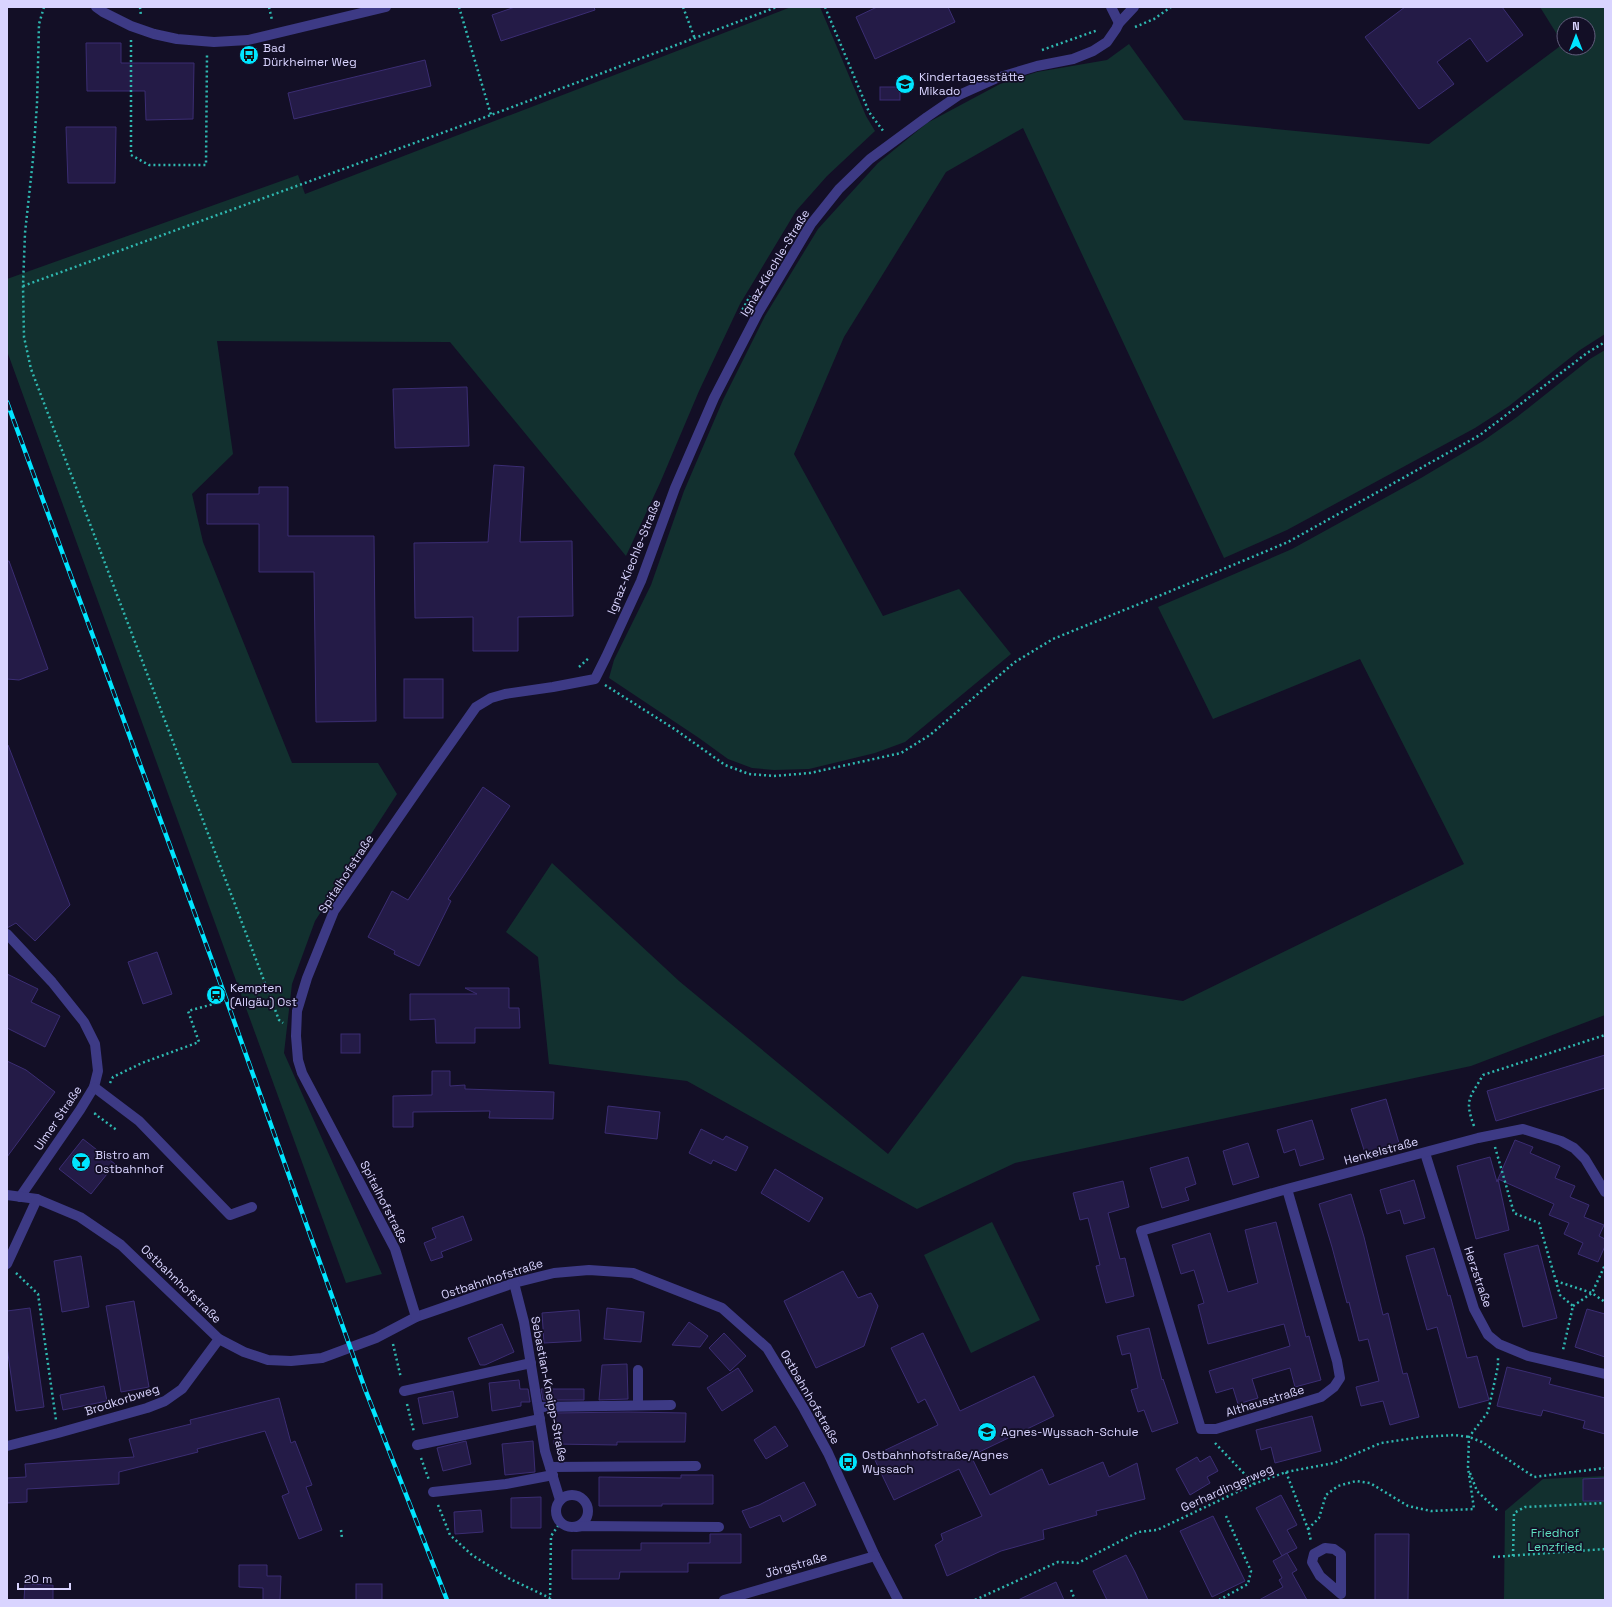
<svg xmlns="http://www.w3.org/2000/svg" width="1612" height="1607" font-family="'Space Grotesk',sans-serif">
  <rect width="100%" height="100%" fill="#130f26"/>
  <!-- green -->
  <g fill="#12302f" fill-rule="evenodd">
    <path d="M791 7H820L866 116 875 131 827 176 796 211 740 304 699 391 660 483 626 556 450 342 217 341 233 454 192 494 203 542 292 763H378L397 794 315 921 292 984 284 1053 382 1274 346 1283 7 351V279L298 175 305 194Z"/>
    <path d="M1540 7H1605V334L1580 350 1509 406 1475 428 1287 530 1224 558 1023 128 946 172 844 337 794 454 883 616 959 589 1011 654 905 742 875 753 809 769 774 770 752 768 728 759 699 738 609 678 614 660 651 585 684 491 723 400 765 316 818 229 878 163 927 123 1000 84 1037 72 1107 60 1129 44 1184 120 1429 144 1563 44ZM1564 24H1588V48H1564Z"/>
    <path d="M1605 350V1015L1471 1066 1015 1163 917 1209 687 1081 549 1064 538 957 506 932 552 863 679 981 888 1154 1022 976 1183 1001 1464 864 1360 659 1213 719 1158 607 1292 549 1421 478 1483 441 1517 417 1590 359Z"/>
    <path d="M992 1222 1040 1320 971 1353 924 1255Z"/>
    <path d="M1605 1476V1600H1504L1505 1511 1543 1479Z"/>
  </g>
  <!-- building -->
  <g fill="#241b47" stroke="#3b2d73">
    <path d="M515 7H594L595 10 501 41 492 15Z"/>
    <path d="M877 7H948L955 22 875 59 856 17Z"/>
    <path d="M1405 7H1502L1523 35 1487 62 1470 38 1437 62 1454 84 1419 109 1365 37Z"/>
    <path d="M86 43H121V63H194L193 119 146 120 145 91H87Z"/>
    <path d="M425 60 431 86 294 119 288 93Z"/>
    <rect x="880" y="87" width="20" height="13"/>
    <path d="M66 127H116L115 183H68Z"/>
    <path d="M467 387 469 446 395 448 393 389Z"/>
    <path d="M494 465 524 467 520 542 572 541 573 616 518 617V651H473V617L415 618 414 543 488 542Z"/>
    <path d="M259 487H288V536H374L376 721 316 722 314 572H259V524H207V494H259Z"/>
    <path d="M7 561H9L48 669 19 680 7 679Z"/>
    <rect x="404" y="679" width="39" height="39"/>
    <path d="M7 745H8L70 905 35 941 16 923 7 928Z"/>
    <path d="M483 787 510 806 448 899 451 901 419 966 394 954 395 951 368 937 392 891 408 900Z"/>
    <path d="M157 952 172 994 143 1004 128 962Z"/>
    <path d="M7 974 38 989 31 1002 60 1016 45 1047 7 1028Z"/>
    <path d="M465 988H509V1008H519L520 1028H475V1043H436L435 1019 410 1020V994H477Z"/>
    <rect x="341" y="1034" width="19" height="19"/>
    <path d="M1605 1055V1088L1496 1121 1487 1091Z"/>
    <path d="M7 1061 26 1070 55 1092 7 1157Z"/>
    <path d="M432 1071H450V1086L465 1085V1089L554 1092 553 1119 489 1118 490 1111 413 1112V1127H393V1096L432 1095Z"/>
    <path d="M1386 1099 1399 1143 1365 1153 1351 1109Z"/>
    <path d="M608 1106 660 1112 657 1139 605 1133Z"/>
    <path d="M1312 1120 1324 1159 1300 1166 1295 1149 1284 1153 1277 1130Z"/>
    <path d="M701 1129 723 1140 726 1136 748 1147 736 1171 713 1160 711 1164 689 1153Z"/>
    <path d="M83 1139 115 1164 91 1194 59 1169Z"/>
    <path d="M1515 1140 1533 1147 1530 1153 1560 1166 1555 1178 1575 1186 1570 1197 1589 1205 1584 1217 1604 1225 1599 1236 1605 1239V1246L1598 1262 1578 1254 1583 1243 1564 1234 1569 1223 1549 1215 1554 1204 1498 1179Z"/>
    <path d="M1248 1143 1259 1177 1233 1185 1223 1151Z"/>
    <path d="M1188 1157 1196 1184 1185 1188 1189 1200 1162 1208 1150 1168Z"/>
    <path d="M1490 1157 1497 1182 1498 1179 1509 1230 1476 1239 1457 1166Z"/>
    <path d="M775 1169 823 1198 809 1222 761 1193Z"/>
    <path d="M1414 1180 1425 1218 1404 1224 1400 1210 1387 1214 1380 1190Z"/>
    <path d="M1123 1181 1129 1207 1108 1213 1120 1259 1125 1258 1134 1296 1106 1303 1096 1266 1100 1265 1088 1218 1080 1220 1073 1193Z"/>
    <path d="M1351 1194 1364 1237 1383 1315 1388 1313 1403 1374 1407 1373 1419 1417 1390 1425 1383 1401 1361 1406 1356 1387 1379 1381 1368 1339 1359 1341 1349 1302 1347 1303 1332 1247 1319 1204Z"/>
    <path d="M463 1216 472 1240 441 1252 443 1257 431 1261 424 1243 436 1238 432 1228Z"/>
    <path d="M1276 1222 1306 1337 1309 1336 1321 1380 1295 1387 1290 1368 1252 1379 1258 1398 1238 1404 1233 1388 1216 1393 1209 1371 1290 1346 1284 1324 1208 1344 1198 1305 1204 1303 1194 1270 1181 1274 1172 1245 1210 1233 1228 1292 1258 1283 1245 1230Z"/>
    <path d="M1538 1245 1557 1318 1523 1327 1504 1254Z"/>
    <path d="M1434 1248 1448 1296 1450 1295 1467 1358 1477 1356 1489 1400 1459 1408 1437 1327 1427 1330 1406 1256Z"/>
    <path d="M81 1256 89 1307 62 1312 54 1261Z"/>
    <path d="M843 1271 858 1298 871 1293 878 1306 864 1346 816 1368 784 1301Z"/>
    <path d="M134 1301 149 1387 121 1392 106 1306Z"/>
    <path d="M30 1308 44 1407 16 1411 7 1347V1311Z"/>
    <path d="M607 1308 644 1312 641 1342 604 1339Z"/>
    <path d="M1587 1309 1605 1314V1357L1575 1347Z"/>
    <path d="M579 1310 581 1341 544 1343 542 1313Z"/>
    <path d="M689 1322 708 1336 700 1347 672 1345Z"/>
    <path d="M502 1324 514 1352 485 1365H480L468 1338Z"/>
    <path d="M1149 1328 1162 1380 1163 1379 1178 1423 1152 1432 1144 1410 1138 1412 1131 1390 1138 1388 1130 1353 1122 1355 1117 1336Z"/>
    <path d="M724 1333 746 1356 730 1371 709 1348Z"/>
    <path d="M923 1333 960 1411 1034 1376 1054 1416 971 1456 990 1495 1042 1469 1049 1485 1103 1462 1109 1477 1137 1463 1145 1499 1096 1511 1097 1515 1043 1530 1044 1539 1001 1551 947 1576 935 1545 943 1540 941 1534 982 1516 959 1469 894 1500 873 1456 938 1425 925 1399 918 1403 891 1348Z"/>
    <path d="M627 1364 628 1399 599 1400 602 1365Z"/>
    <path d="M1507 1367 1551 1378 1549 1384 1605 1398V1434L1583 1428 1585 1421 1543 1410 1541 1416 1497 1406Z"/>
    <path d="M738 1368 753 1391 722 1411 707 1388Z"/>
    <path d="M519 1380 520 1389H528L530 1402H521V1406L492 1411 489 1383Z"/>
    <path d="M104 1386 107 1401 63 1410 60 1395Z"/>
    <path d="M541 1389H584V1400H543Z"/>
    <path d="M453 1391 458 1417 423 1424 418 1398Z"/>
    <path d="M279 1398 291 1443 295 1441 312 1485 306 1487 322 1530 299 1539 282 1496 289 1493 265 1431 197 1449 198 1452 119 1472V1484L27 1489V1502L7 1503V1478L26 1477 25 1464 134 1457 129 1439 191 1424 190 1420Z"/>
    <path d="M628 1412 686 1413 685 1442H617V1445L554 1444V1413Z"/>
    <path d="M1312 1416 1321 1451 1275 1463 1271 1447 1261 1450 1256 1430Z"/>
    <path d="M775 1426 788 1446 766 1459 754 1440Z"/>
    <path d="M466 1441 471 1464 443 1471 437 1448Z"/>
    <path d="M533 1441 535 1472 505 1475 502 1444Z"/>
    <path d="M1210 1456 1218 1471 1207 1477 1210 1483 1190 1495 1176 1469 1197 1457 1200 1462Z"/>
    <path d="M681 1475H713V1504H662V1506H599V1477L681 1478Z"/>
    <path d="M1605 1478V1501H1583V1479Z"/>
    <path d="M804 1482 816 1505 783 1522 780 1515 750 1528 742 1511 759 1505Z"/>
    <path d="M1281 1495 1297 1525 1287 1530 1297 1548 1282 1556 1256 1508Z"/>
    <path d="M541 1497V1528H511V1498Z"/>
    <path d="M481 1510 483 1532 455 1534 454 1512Z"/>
    <path d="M1213 1516 1245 1581 1212 1597 1180 1531Z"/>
    <path d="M710 1534H741V1563H688V1572H620L619 1579H572V1550H641V1543H710Z"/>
    <path d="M1375 1534H1409L1408 1600H1375Z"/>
    <path d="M1287 1553 1297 1570 1292 1573 1307 1600H1259L1283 1587 1279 1580 1282 1578 1273 1561Z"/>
    <path d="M1126 1555 1135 1572 1148 1600H1107L1093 1571Z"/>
    <path d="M239 1565H267V1576H281L280 1600H263V1588L239 1587Z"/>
    <path d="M1056 1582 1064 1600H1018Z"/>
    <path d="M25 1584 53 1585V1600H24Z"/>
    <rect x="356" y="1584" width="26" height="16"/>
  </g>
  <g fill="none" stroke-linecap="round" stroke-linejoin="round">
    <!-- path -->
    <g stroke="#2fb8b0" stroke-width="2.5" stroke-dasharray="2 3" stroke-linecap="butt">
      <path d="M44 7 39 24 37 104 33 159 25 233 23 286 24 337 31 369 279 1020 283 1023"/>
      <path d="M140 7 141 16"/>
      <path d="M269 7 272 20"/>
      <path d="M459 7 491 115"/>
      <path d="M683 7 695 39"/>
      <path d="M825 7 869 112 884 132"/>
      <path d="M1135 27 1154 19 1171 7"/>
      <path d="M131 40V155L149 165H206L207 55"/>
      <path d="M1042 50 1098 30"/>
      <path d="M23 286 491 115 777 7"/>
      <path d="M740 314 750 296"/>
      <path d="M579 667 590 657"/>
      <path d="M605 685 676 730 725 765 749 774 774 776 810 773 901 753 930 735 1015 662 1053 639 1171 591 1288 542 1480 435 1587 353 1605 342"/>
      <path d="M110 1083 113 1077 142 1063 199 1042 188 1011 221 1002"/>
      <path d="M96 1113 95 1114 118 1131"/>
      <path d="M1474 1126C1464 1099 1470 1098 1483 1075L1605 1035"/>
      <path d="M1495 1147 1514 1213 1539 1223 1560 1295 1573 1306 1563 1350"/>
      <path d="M16 1273 38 1294 56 1420"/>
      <path d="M1556 1281 1592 1293 1605 1302"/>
      <path d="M1573 1306 1592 1293 1605 1265"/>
      <path d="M393 1344 401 1378"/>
      <path d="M407 1404 414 1432"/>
      <path d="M1215 1443 1254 1484"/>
      <path d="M421 1458 429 1480"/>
      <path d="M1286 1472 1308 1529 1311 1541"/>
      <path d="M1470 1473 1477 1491 1498 1511"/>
      <path d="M438 1505 450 1535 472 1555 510 1579 550 1598"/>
      <path d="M1308 1529 1319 1518 1326 1495 1338 1486 1356 1481 1370 1483 1408 1506 1431 1511 1474 1509 1468 1467 1469 1437 1488 1412 1498 1366V1358"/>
      <path d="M341 1530 342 1538"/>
      <path d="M1513 1556 1514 1513 1525 1507 1605 1503"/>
      <path d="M1493 1557 1605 1549"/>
      <path d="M1071 1590 1075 1600"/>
      <path d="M550 1600 551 1536 560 1523"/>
      <path d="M975 1600 1058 1562 1078 1563 1138 1532 1157 1530 1254 1484 1286 1472 1334 1463 1381 1443 1421 1437 1455 1435 1469 1437 1482 1442 1534 1477 1605 1468"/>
      <path d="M1219 1600 1248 1584 1251 1571 1226 1516"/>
    </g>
    <!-- minor -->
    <g stroke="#3d3a85" stroke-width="10">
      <path d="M96 7 103 12 131 26 154 34 177 39 214 42 248 40 386 7"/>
      <path d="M1111 7 1119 23"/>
      <path d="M7 934 52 982 84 1022 95 1044 98 1071 94 1087 80 1110 20 1197"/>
      <path d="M94 1087 139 1121 230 1215 252 1207"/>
      <path d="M1425 1153 1474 1309 1488 1335 1499 1344 1528 1356 1605 1374"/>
      <path d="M1287 1189 1337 1361 1340 1378 1334 1387 1321 1397 1216 1429H1201L1141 1231 1287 1189 1478 1138 1523 1129 1561 1141 1574 1148 1585 1159 1605 1192"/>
      <path d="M7 1195 37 1199 80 1217 121 1245 219 1339 244 1352 268 1360 291 1361 322 1358 376 1338 416 1317 514 1283 554 1273 589 1270 633 1273 722 1308 767 1348 804 1409 828 1453 875 1556 898 1600"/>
      <path d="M7 1264 37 1199"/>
      <path d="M514 1283 524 1322 545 1451 560 1500"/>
      <path d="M416 1317 395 1249 302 1073 298 1060 296 1036 297 1011 307 978 334 911 426 778 476 707 491 698 505 694 553 687 595 679 606 657 641 581 675 488 714 398 758 313 811 224 839 189 870 159 927 117 959 95 997 78 1037 66 1073 59 1093 51 1107 42 1116 29 1119 23 1134 7"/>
      <path d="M638 1370V1405"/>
      <path d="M404 1391 531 1363"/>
      <path d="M538 1407 671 1405"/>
      <path d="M417 1445 540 1419"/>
      <path d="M7 1446 58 1433 147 1408 165 1401 182 1389 219 1339"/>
      <path d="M550 1467 696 1466"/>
      <path d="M433 1492 506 1484 553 1475"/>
      <circle cx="572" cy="1511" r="16"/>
      <path d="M576 1527 583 1526 719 1527"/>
      <path d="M1325 1548 1334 1549 1341 1554V1594L1320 1576 1312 1562 1314 1554Z"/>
      <path d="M724 1600 875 1556"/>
    </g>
    <defs>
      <path id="rail" d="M7 402 224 993 365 1389 447 1600"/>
    </defs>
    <!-- rail casing -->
    <use href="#rail" stroke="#00e5ff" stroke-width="4.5"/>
    <!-- rail -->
    <use href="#rail" stroke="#130f26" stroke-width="3" stroke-dasharray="9" stroke-linecap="butt"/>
  </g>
  <!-- icons -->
  <defs>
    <symbol id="bus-disc" viewBox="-11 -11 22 22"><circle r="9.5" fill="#00e5ff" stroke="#130f26"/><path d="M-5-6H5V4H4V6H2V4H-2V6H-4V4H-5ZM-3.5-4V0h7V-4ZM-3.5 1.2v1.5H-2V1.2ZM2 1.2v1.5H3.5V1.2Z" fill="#111"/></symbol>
    <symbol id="school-disc" viewBox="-11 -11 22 22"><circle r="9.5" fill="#00e5ff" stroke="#130f26"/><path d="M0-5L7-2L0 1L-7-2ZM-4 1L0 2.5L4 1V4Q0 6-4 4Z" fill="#111"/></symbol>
    <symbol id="station-disc" viewBox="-11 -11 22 22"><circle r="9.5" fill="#00e5ff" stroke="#130f26"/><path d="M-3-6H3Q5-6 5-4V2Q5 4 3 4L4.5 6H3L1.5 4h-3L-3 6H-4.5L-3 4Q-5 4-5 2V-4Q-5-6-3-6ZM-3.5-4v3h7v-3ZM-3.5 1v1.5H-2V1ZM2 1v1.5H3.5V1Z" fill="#111"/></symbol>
    <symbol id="bar-disc" viewBox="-11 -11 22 22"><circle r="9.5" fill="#00e5ff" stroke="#130f26"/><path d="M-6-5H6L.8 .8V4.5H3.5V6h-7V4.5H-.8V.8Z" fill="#111"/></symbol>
  </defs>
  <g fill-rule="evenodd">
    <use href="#bus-disc" x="238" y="44" width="22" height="22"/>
    <use href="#school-disc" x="894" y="73" width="22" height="22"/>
    <use href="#station-disc" x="205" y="984" width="22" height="22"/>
    <use href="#bar-disc" x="70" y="1151" width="22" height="22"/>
    <use href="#school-disc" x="976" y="1421" width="22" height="22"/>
    <use href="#bus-disc" x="837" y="1451" width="22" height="22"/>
  </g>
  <g text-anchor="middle" stroke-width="3.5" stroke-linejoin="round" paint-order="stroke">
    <!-- poi labels -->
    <g font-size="12" fill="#d9d4ff" stroke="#130f26" text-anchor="start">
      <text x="263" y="52">Bad<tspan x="263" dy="14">Dürkheimer Weg</tspan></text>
      <text x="919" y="81">Kindertagesstätte<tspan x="919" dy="14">Mikado</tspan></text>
      <text x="230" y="992">Kempten<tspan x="230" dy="14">(Allgäu) Ost</tspan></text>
      <text x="95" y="1159">Bistro am<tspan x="95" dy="14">Ostbahnhof</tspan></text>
      <text x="1001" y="1436">Agnes-Wyssach-Schule</text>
      <text x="862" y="1459">Ostbahnhofstraße/Agnes<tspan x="862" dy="14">Wyssach</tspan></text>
    </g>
    <!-- street labels -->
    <g font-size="12" fill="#d9d4ff" stroke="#130f26">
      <text transform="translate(775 263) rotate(-59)" y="4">Ignaz-Kiechle-Straße</text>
      <text transform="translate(634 557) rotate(-68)" y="4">Ignaz-Kiechle-Straße</text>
      <text transform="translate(346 874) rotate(-57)" y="4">Spitalhofstraße</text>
      <text transform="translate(58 1118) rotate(-56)" y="4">Ulmer Straße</text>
      <text transform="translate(1381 1151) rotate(-15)" y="4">Henkelstraße</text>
      <text transform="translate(384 1202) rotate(63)" y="4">Spitalhofstraße</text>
      <text transform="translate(1478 1277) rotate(71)" y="4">Herzstraße</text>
      <text transform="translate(492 1279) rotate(-18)" y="4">Ostbahnhofstraße</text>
      <text transform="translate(181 1284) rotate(44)" y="4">Ostbahnhofstraße</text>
      <text transform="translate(549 1389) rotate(79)" y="4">Sebastian-Kneipp-Straße</text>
      <text transform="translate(810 1397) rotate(60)" y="4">Ostbahnhofstraße</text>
      <text transform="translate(122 1400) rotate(-18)" y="4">Brodkorbweg</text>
      <text transform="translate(1265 1401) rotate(-17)" y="4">Althausstraße</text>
      <text transform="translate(1227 1488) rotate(-24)" y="4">Gerhardingerweg</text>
      <text transform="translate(796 1565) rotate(-16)" y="4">Jörgstraße</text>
    </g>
    <!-- park labels -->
    <g font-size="12" fill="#5fe0c0" stroke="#130f26">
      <text x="1555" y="1537">Friedhof<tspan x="1555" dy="14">Lenzfried</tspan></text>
    </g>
  </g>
  <!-- border -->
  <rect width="1612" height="1607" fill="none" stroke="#d9d4ff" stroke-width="16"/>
  <!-- north arrow -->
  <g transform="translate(1576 36)"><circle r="19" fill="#130f26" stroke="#625e7d"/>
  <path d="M0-3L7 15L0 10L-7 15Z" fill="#00e5ff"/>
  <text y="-6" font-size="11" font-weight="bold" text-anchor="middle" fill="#d9d4ff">N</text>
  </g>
  <!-- scale -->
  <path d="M18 1583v6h52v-6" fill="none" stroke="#d9d4ff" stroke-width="2"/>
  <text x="24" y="1583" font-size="12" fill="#d9d4ff" stroke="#130f26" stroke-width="3" paint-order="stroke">20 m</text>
</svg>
